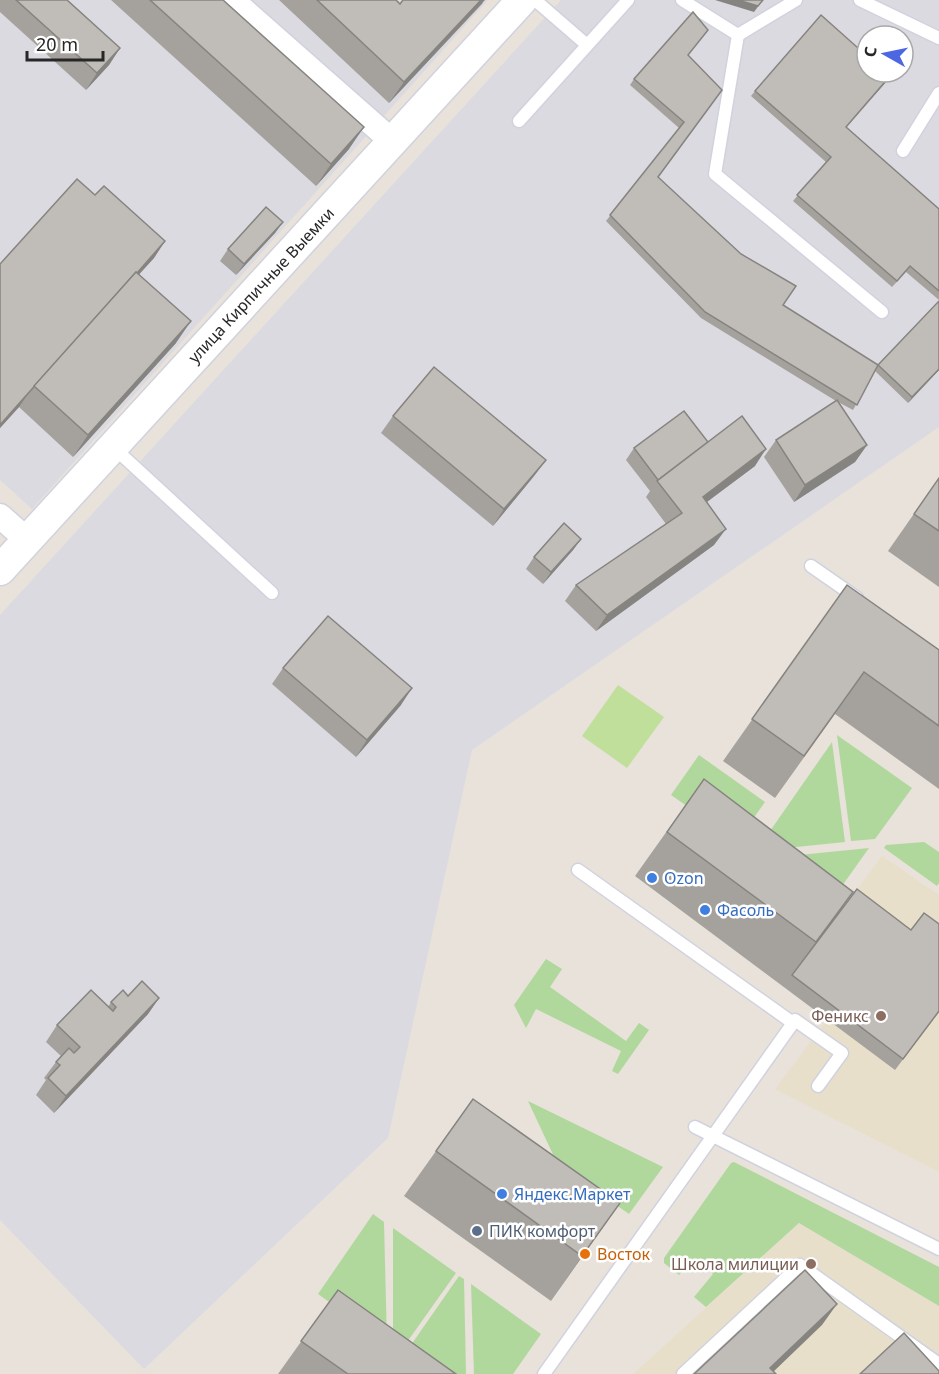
<svg xmlns="http://www.w3.org/2000/svg" width="939" height="1374" font-family="'Noto Sans',sans-serif">
  <rect width="100%" height="100%" fill="#e8e2da"/>
  <!-- industrial -->
  <g fill="#dcdae1" fill-rule="evenodd">
    <path d="M0 0H488L32 509 0 480Z"/>
    <path d="M561 0H939V427L472 750 388 1138 144 1369 0 1220V615ZM867 36H903V72H867Z"/>
  </g>
  <!-- education -->
  <g fill="#e8dfcb">
    <path d="M882 856 939 895V1172L775 1089 827 1020 784 987Z"/>
    <path d="M799 1223 939 1306V1374H633Z"/>
  </g>
  <!-- green -->
  <g fill="#b0d89d">
    <path d="M837 735 912 788 875 839 851 841Z"/>
    <path d="M832 742 845 842 756 851Z"/>
    <path d="M699 755 765 802 737 841 671 795Z"/>
    <path d="M924 842 939 852V883L937 886 884 848 886 845Z"/>
    <path d="M869 848 827 907 759 859Z"/>
    <path d="M546 959 562 969 550 987 626 1041 639 1023 649 1030 618 1074 612 1071 621 1051 536 1009 526 1028 514 1005Z"/>
    <path d="M528 1101 663 1167 629 1214 557 1163Z"/>
    <path d="M734 1162 939 1267V1306L799 1223 706 1307 694 1297 713 1274 701 1263 695 1269 688 1264 679 1275 664 1263V1258L731 1163Z"/>
    <path d="M373 1214 384 1222 387 1343 318 1294Z"/>
    <path d="M393 1228 456 1273 400 1352 393 1347Z"/>
    <path d="M459 1276 464 1279 466 1374H431L404 1355Z"/>
    <path d="M471 1284 541 1334 513 1374H474Z"/>
  </g>
  <!-- pitch -->
  <path fill="#c0df9a" d="M618 685 664 717 627 768 582 736Z"/>
  <g fill="none" stroke-linecap="round" stroke-linejoin="round">
    <defs>
      <g id="service">
        <path d="M535 0 587 45"/>
        <path d="M682 0 738 35 715 174 882 312"/>
        <path d="M860 0 939 38"/>
        <path d="M738 35 796 0"/>
        <path d="M519 121 628 0"/>
        <path d="M903 151 939 93"/>
        <path d="M113 447 272 593"/>
        <path d="M811 566 857 598"/>
        <path d="M578 870 793 1023 795 1020 842 1053 818 1086"/>
        <path d="M695 1127 939 1249"/>
        <path d="M544 1374 793 1023"/>
        <path d="M683 1374 800 1265 939 1364"/>
      </g>
      <g id="minor">
        <path d="M232 0 392 141"/>
        <path d="M0 516 27 540"/>
      </g>
      <path id="tertiary" d="M0 570 522 0"/>
    </defs>
    <!-- service casing -->
    <use href="#service" stroke="#d0d2de" stroke-width="15"/>
    <!-- minor casing -->
    <use href="#minor" stroke="#d0d2de" stroke-width="27"/>
    <!-- tertiary casing -->
    <use href="#tertiary" stroke="#d0d2de" stroke-width="33"/>
    <!-- service -->
    <use href="#service" stroke="#fff" stroke-width="12"/>
    <!-- minor -->
    <use href="#minor" stroke="#fff" stroke-width="24"/>
    <!-- tertiary -->
    <use href="#tertiary" stroke="#fff" stroke-width="30"/>
  </g>
  <!-- wall -->
  <g fill="#a5a29d">
    <path d="M0 0H67L120 48 109 65 86 90 0 12Z"/>
    <path d="M111 0H223L349 149 316 186Z"/>
    <path d="M279 0H396L400 4 483 3 389 103Z"/>
    <path d="M688 56 722 90 658 177 783 305 878 365 939 301V370L908 403 875 371 853 410 838 402 867 445 855 462 794 502 764 457 776 440 836 401 701 318 606 221 679 128 630 85 634 79Z"/>
    <path d="M886 82 846 127 939 209V300L906 272 892 287 793 201 826 162 751 96 755 91Z"/>
    <path d="M95 195 165 241 154 258 139 274 176 343 73 457 19 407 0 428V264Z"/>
    <path d="M283 222 275 233 236 275 220 261 228 249Z"/>
    <path d="M393 416 546 460 534 476 493 526 381 433Z"/>
    <path d="M708 442 755 466 706 502 714 545 596 631 565 601 576 585 666 524 646 497 650 491 626 460 634 448Z"/>
    <path d="M939 478V587L888 551Z"/>
    <path d="M581 539 573 550 543 584 526 569 534 557Z"/>
    <path d="M847 585 939 650V789L835 714 775 798 723 761Z"/>
    <path d="M283 668 401 705 356 757 272 684Z"/>
    <path d="M704 779 828 927 939 1012 895 1070 635 876Z"/>
    <path d="M128 996 159 998 148 1014 54 1113 36 1095 46 1080 44 1078 56 1062 61 1056 46 1042 57 1025 108 1007 111 1002Z"/>
    <path d="M473 1099 620 1203 551 1301 404 1196Z"/>
    <path d="M338 1290 456 1374H278Z"/>
  </g>
  <!-- shaded-wall -->
  <g fill="#868480">
    <path d="M481 0H485L389 103 404 82Z"/>
    <path d="M715 0H763L754 12Z"/>
    <path d="M120 48 109 65 86 90 97 73Z"/>
    <path d="M890 76 886 82 841 133 846 127Z"/>
    <path d="M364 127 349 149 316 186 331 164Z"/>
    <path d="M283 222 275 233 236 275 244 264Z"/>
    <path d="M165 241 154 258 36 388 34 386Z"/>
    <path d="M191 321 176 343 73 457 88 435Z"/>
    <path d="M939 369V370L908 403 912 397Z"/>
    <path d="M30 391 19 407 0 428V425Z"/>
    <path d="M867 445 855 462 794 502 805 485Z"/>
    <path d="M766 449 755 466 691 514 703 497Z"/>
    <path d="M546 460 534 476 493 526 504 509Z"/>
    <path d="M726 529 714 545 596 631 607 615Z"/>
    <path d="M581 539 573 550 543 584 551 572Z"/>
    <path d="M412 688 401 705 356 757 367 740Z"/>
    <path d="M853 892 822 937 792 975 816 942Z"/>
    <path d="M159 998 148 1014 54 1113 66 1096Z"/>
    <path d="M620 1203 588 1248 551 1301 582 1256Z"/>
    <path d="M837 1304 822 1325 771 1374 770 1368Z"/>
  </g>
  <!-- building -->
  <g fill="#c0bcb7" stroke="#868480" stroke-width="1.5">
    <path d="M16 0H67L120 48 97 73Z"/>
    <path d="M150 0H223L364 127 331 164Z"/>
    <path d="M317 0H396L400 4 403 0H481L404 82Z"/>
    <path d="M738 0H763L758 6Z"/>
    <path d="M693 12 708 30 688 55 722 90 658 177 741 254 796 286 783 305 878 365 939 301V369L912 397 878 365 857 405 705 312 610 215 684 122 634 79Z"/>
    <path d="M821 15 867 56V72H886L890 76 846 127 939 209V291L910 266 897 281 797 195 831 157 755 91Z"/>
    <path d="M77 179 95 195 104 186 165 241 137 273 136 272 0 425V264Z"/>
    <path d="M266 207 283 222 244 264 228 249Z"/>
    <path d="M136 272 191 321 88 435 34 386Z"/>
    <path d="M434 367 546 460 504 509 393 416Z"/>
    <path d="M837 400 867 445 805 485 776 440Z"/>
    <path d="M684 411 708 442 658 480 634 448Z"/>
    <path d="M742 416 766 449 703 497 726 529 607 615 576 585 682 513 657 481Z"/>
    <path d="M939 478V531L914 514Z"/>
    <path d="M564 523 581 539 551 572 534 557Z"/>
    <path d="M847 585 939 650V726L864 672 804 756 752 719Z"/>
    <path d="M328 616 412 688 367 740 283 668Z"/>
    <path d="M704 779 853 892 816 942 667 832Z"/>
    <path d="M857 889 911 930 924 913 939 924V1011L903 1059 792 975Z"/>
    <path d="M142 981 159 998 66 1096 48 1078 60 1065 56 1062 69 1048 74 1053 80 1047 57 1025 91 990 113 1011 116 1007 111 1002 123 990 128 996Z"/>
    <path d="M473 1099 620 1203 582 1256 436 1151Z"/>
    <path d="M805 1270 837 1304 770 1368 776 1374H694Z"/>
    <path d="M338 1290 456 1374H348L301 1341Z"/>
    <path d="M904 1333 939 1371V1374H860Z"/>
  </g>
  <!-- markers -->
  <g fill="#3f7fe0" stroke="#fff" stroke-width="2">
    <circle cx="652" cy="878" r="6"/>
    <circle cx="705" cy="910" r="6"/>
    <circle cx="502" cy="1194" r="6"/>
  </g>
  <g fill="#8d6e63" stroke="#fff" stroke-width="2">
    <circle cx="881" cy="1016" r="6"/>
    <circle cx="811" cy="1264" r="6"/>
  </g>
  <circle fill="#5c6f8a" stroke="#fff" stroke-width="2" cx="477" cy="1231" r="6"/>
  <circle fill="#e8710a" stroke="#fff" stroke-width="2" cx="585" cy="1254" r="6"/>
  <g text-anchor="middle" stroke-width="5" stroke-linejoin="round" paint-order="stroke">
    <!-- street labels -->
    <g font-size="16" fill="#272727" stroke="#fff">
      <text transform="translate(261 285) rotate(-47)" y="6">улица Кирпичные Выемки</text>
    </g>
    <!-- shop labels -->
    <g font-size="16" fill="#366cbe" stroke="#fff" text-anchor="start">
      <text x="664" y="884">Ozon</text>
      <text x="717" y="916">Фасоль</text>
      <text x="514" y="1200">Яндекс.Маркет</text>
    </g>
    <!-- education labels -->
    <g font-size="16" fill="#785e54" stroke="#fff" text-anchor="end">
      <text x="869" y="1022">Феникс</text>
      <text x="799" y="1270">Школа милиции</text>
    </g>
    <!-- service labels -->
    <g font-size="16" fill="#4e5e75" stroke="#fff" text-anchor="start">
      <text x="489" y="1237">ПИК комфорт</text>
    </g>
    <!-- food labels -->
    <g font-size="16" fill="#c56008" stroke="#fff" text-anchor="start">
      <text x="597" y="1260">Восток</text>
    </g>
  </g>
  <!-- north arrow -->
  <g transform="translate(885 54) rotate(279)"><circle r="28" fill="#ffffff" stroke="#a9a9a9" stroke-width="1.5"/>
  <path d="M0-4.5L10 22L0 15L-10 22Z" fill="#4d66e2"/>
  <text y="-9" font-size="16" font-weight="bold" text-anchor="middle" fill="#272727">С</text>
  </g>
  <!-- scale -->
  <path d="M27 51v9h76v-9" fill="none" stroke="#272727" stroke-width="3"/>
  <text x="36" y="51" font-size="18" fill="#272727" stroke="#ffffff" stroke-width="4.5" paint-order="stroke">20 m</text>
</svg>
